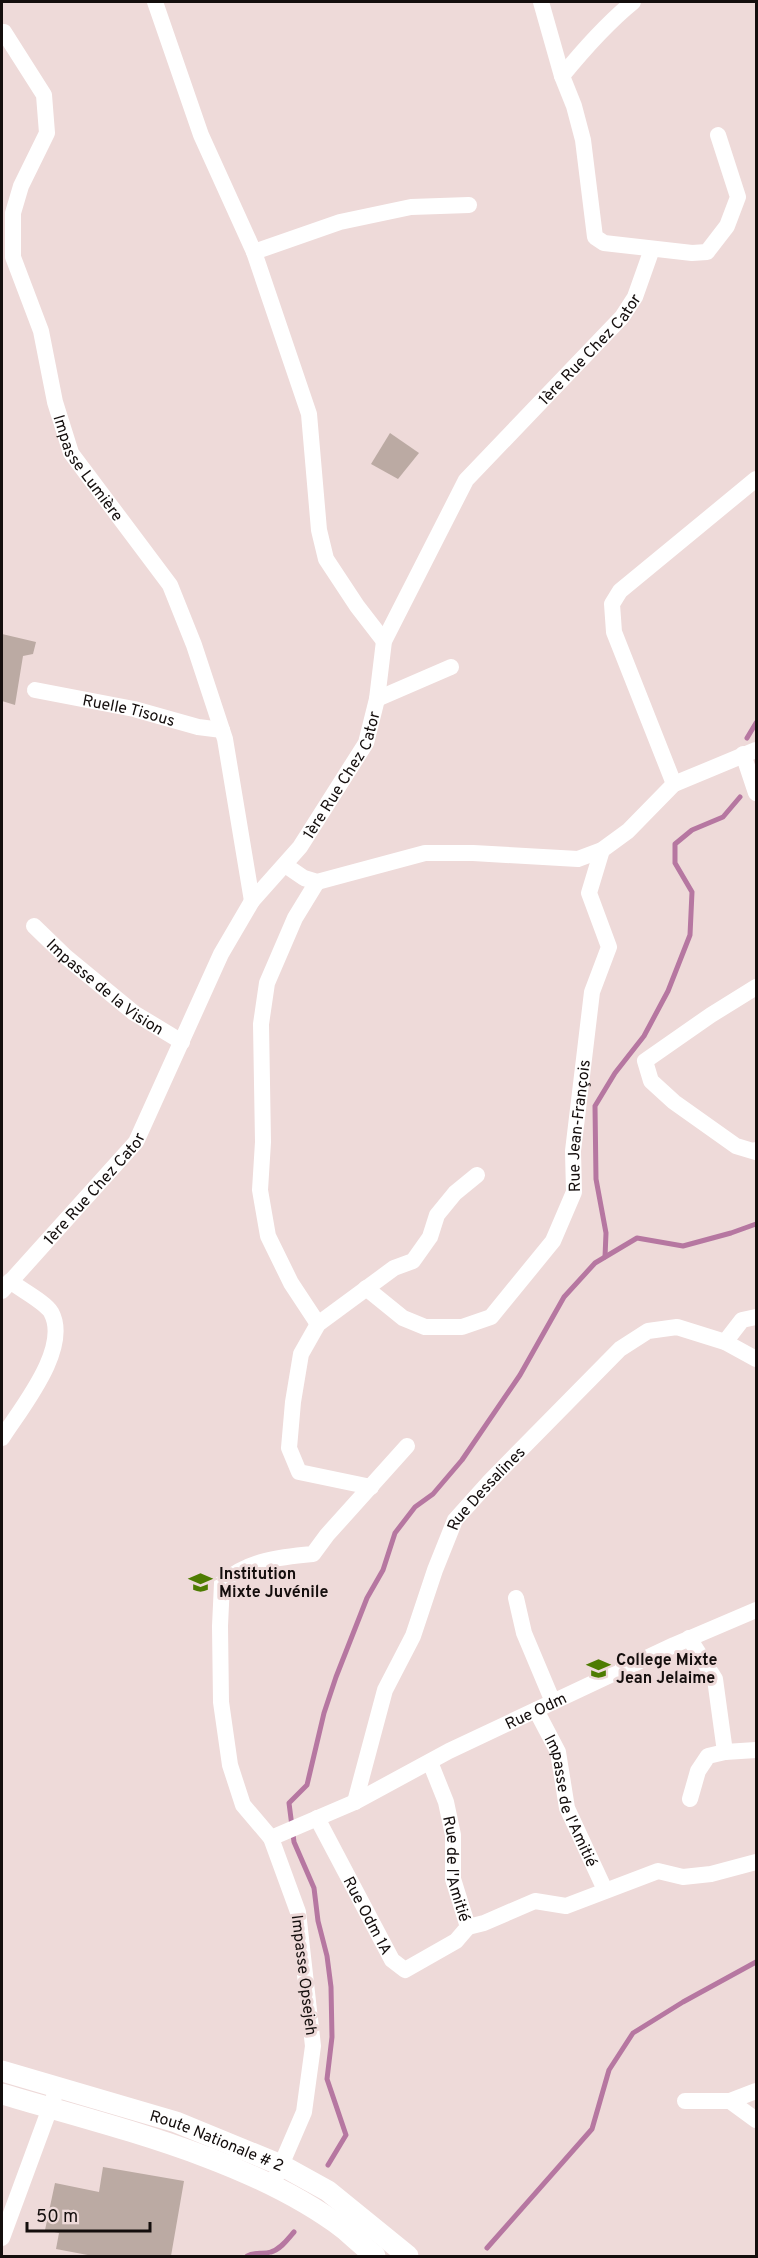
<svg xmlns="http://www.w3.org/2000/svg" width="758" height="2258" font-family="Overpass,sans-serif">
  <rect width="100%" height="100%" fill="#eedad9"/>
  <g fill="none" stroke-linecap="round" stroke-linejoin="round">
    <!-- stream -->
    <g stroke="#b677a1" stroke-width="5">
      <path d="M747 738 756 723"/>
      <path d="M605 1257 606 1233 596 1179 595 1106 615 1073 644 1036 668 991 690 935 692 892 675 863V844L692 830 723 817 740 797"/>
      <path d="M328 2165 346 2135 327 2079 332 2037 331 1987 327 1956 318 1921 314 1888 294 1842 289 1803 307 1785 324 1713 336 1677 367 1598 383 1570 395 1533 415 1507 433 1494 462 1460 520 1375 564 1297 595 1263 637 1238 683 1246 731 1233 756 1224"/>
      <path d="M487 2248 592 2129 609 2070 633 2033 683 2002 756 1962"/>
      <path d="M247 2256C255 2251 263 2255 271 2252 281 2249 288 2239 294 2232"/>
    </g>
  </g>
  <!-- building -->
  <g fill="#bbaaa3">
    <path d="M390 433 419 453 398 479 371 464Z"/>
    <path d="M2 634 36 642 33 654 23 656 15 705 2 701Z"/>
    <path d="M103 2167 184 2181 171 2256H93L56 2249 59 2233 45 2230 55 2183 99 2192Z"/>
  </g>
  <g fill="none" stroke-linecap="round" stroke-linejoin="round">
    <!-- minor -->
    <g stroke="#fff" stroke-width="16">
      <path d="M155 2 201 135 254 252 309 414 319 530 326 559 357 606 384 641"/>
      <path d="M541 2 562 76"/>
      <path d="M633 2C606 24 584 49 562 76L574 106 583 140 595 237 604 243 692 253 707 252 727 226 738 197 718 135"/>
      <path id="s1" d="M2 32H4L44 95 47 133 21 186 13 213V257L41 331 55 402 71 453 170 585 194 645 225 739 252 901"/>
      <path d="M254 252 340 222 411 207 469 205"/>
      <path id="s2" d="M35 690 134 709 198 727 222 730"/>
      <path d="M377 699 451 667"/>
      <path d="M743 754 756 793"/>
      <path d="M674 784 614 632 612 604 620 591 756 479"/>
      <path d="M285 865 304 878 317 882 425 853H473L578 859 602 850 628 831 674 784 756 750"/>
      <path d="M317 882 295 918 267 983 261 1024 263 1142 260 1190 268 1236 291 1283 318 1324"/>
      <path id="s3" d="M34 926 66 957 134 1013 182 1042"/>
      <path d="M756 987 711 1015 645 1061 651 1081 674 1102 736 1146 756 1152V1150"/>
      <path id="s4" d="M366 1288 403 1318 425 1327H462L491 1317 553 1241 574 1192 573 1151 592 992 609 947 589 893 602 850"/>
      <path id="s5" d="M2 1291 136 1142 221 954 252 901 300 847 366 743 377 699 384 641 466 480 622 317 635 297 652 249"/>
      <path d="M725 1342 742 1320 756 1317"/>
      <path d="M2 1438C21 1408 71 1348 51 1312 45 1302 20 1289 10 1281"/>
      <path d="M371 1487 299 1472 289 1448 293 1402 301 1354 318 1324 394 1268 413 1261 430 1237 437 1215 455 1193 477 1175"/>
      <path d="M516 1598 524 1633 553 1702"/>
      <path d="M689 1638 715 1679 725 1752"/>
      <path id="s6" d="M536 1710 558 1752 567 1808 605 1890"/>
      <path id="s7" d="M430 1762 446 1802 453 1835V1879L468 1927 484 1923 535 1901 566 1906 658 1871 683 1877 711 1874 756 1862"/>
      <path d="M690 1799 698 1771 708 1756 725 1752 756 1750"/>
      <path id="s8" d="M355 1802 385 1690 413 1636 435 1570 455 1520 490 1481 620 1349 648 1331 677 1327 725 1342 756 1359"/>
      <path id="s9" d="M317 1818 392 1960 405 1970 456 1941 468 1927"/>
      <path id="s10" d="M271 1838 355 1802 449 1751 674 1645 756 1610"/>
      <path d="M685 2101H730L756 2091"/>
      <path d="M730 2101 756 2120"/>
      <path d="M272 2186 304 2112 313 2046 298 1912 271 1838 243 1805 230 1765 221 1702 220 1626 222 1583C248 1560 281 1557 313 1554L327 1535 407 1446"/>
      <path d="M2 2238 54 2097"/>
    </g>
    <!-- major -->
    <g stroke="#fff" stroke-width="21">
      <path id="s11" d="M2 2071 176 2122 281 2165 328 2191 408 2256"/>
      <path d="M2 2094C113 2127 250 2158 344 2229 354 2238 364 2247 375 2256"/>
    </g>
  </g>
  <!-- icons -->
  <defs>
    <symbol id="school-bare" viewBox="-9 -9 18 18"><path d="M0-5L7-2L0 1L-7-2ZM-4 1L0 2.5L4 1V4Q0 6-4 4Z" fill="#4e7c02" stroke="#eedad9" stroke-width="2.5" paint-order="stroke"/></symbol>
  </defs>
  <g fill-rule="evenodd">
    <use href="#school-bare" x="184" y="1566" width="33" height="33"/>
    <use href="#school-bare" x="582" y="1652" width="33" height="33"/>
  </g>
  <g text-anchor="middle" stroke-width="6" stroke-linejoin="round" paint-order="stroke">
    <!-- street labels -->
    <g font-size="16" fill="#140e0d" stroke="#eedad9">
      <text dy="6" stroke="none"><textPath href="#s5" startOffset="1128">1ère Rue Chez Cator</textPath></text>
      <text dy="6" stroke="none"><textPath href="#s1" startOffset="472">Impasse Lumière</textPath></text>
      <text dy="6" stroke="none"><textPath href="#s2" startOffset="96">Ruelle Tisous</textPath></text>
      <text dy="6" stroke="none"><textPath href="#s5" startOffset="624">1ère Rue Chez Cator</textPath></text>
      <text dy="6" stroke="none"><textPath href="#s3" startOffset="94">Impasse de la Vision</textPath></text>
      <text dy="6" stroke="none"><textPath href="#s4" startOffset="357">Rue Jean-François</textPath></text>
      <text dy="6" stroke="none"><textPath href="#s5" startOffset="138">1ère Rue Chez Cator</textPath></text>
      <text dy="6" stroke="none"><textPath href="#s8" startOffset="344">Rue Dessalines</textPath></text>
      <text dy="6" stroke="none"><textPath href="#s10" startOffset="294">Rue Odm</textPath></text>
      <text dy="6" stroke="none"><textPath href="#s6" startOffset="98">Impasse de l'Amitié</textPath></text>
      <text dy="6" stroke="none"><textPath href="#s7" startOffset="111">Rue de l'Amitié</textPath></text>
      <text dy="6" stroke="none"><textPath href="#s9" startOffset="110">Rue Odm 1A</textPath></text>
      <text transform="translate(305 1975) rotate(83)" y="6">Impasse Opsejeh</text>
      <text dy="6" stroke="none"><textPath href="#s11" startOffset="226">Route Nationale # 2</textPath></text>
    </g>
    <!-- poi labels -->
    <g font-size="16" font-weight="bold" fill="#140e0d" stroke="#eedad9" text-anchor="start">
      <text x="219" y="1579">Institution<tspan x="219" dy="18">Mixte Juvénile</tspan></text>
      <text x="616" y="1665">College Mixte<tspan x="616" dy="18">Jean Jelaime</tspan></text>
    </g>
  </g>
  <!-- border -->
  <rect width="758" height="2258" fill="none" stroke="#140e0d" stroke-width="6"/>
  <!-- scale -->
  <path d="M27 2222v9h123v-9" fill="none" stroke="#140e0d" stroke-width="3"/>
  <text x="36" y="2222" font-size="18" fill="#140e0d" stroke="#eedad9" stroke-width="4.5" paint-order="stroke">50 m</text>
</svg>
